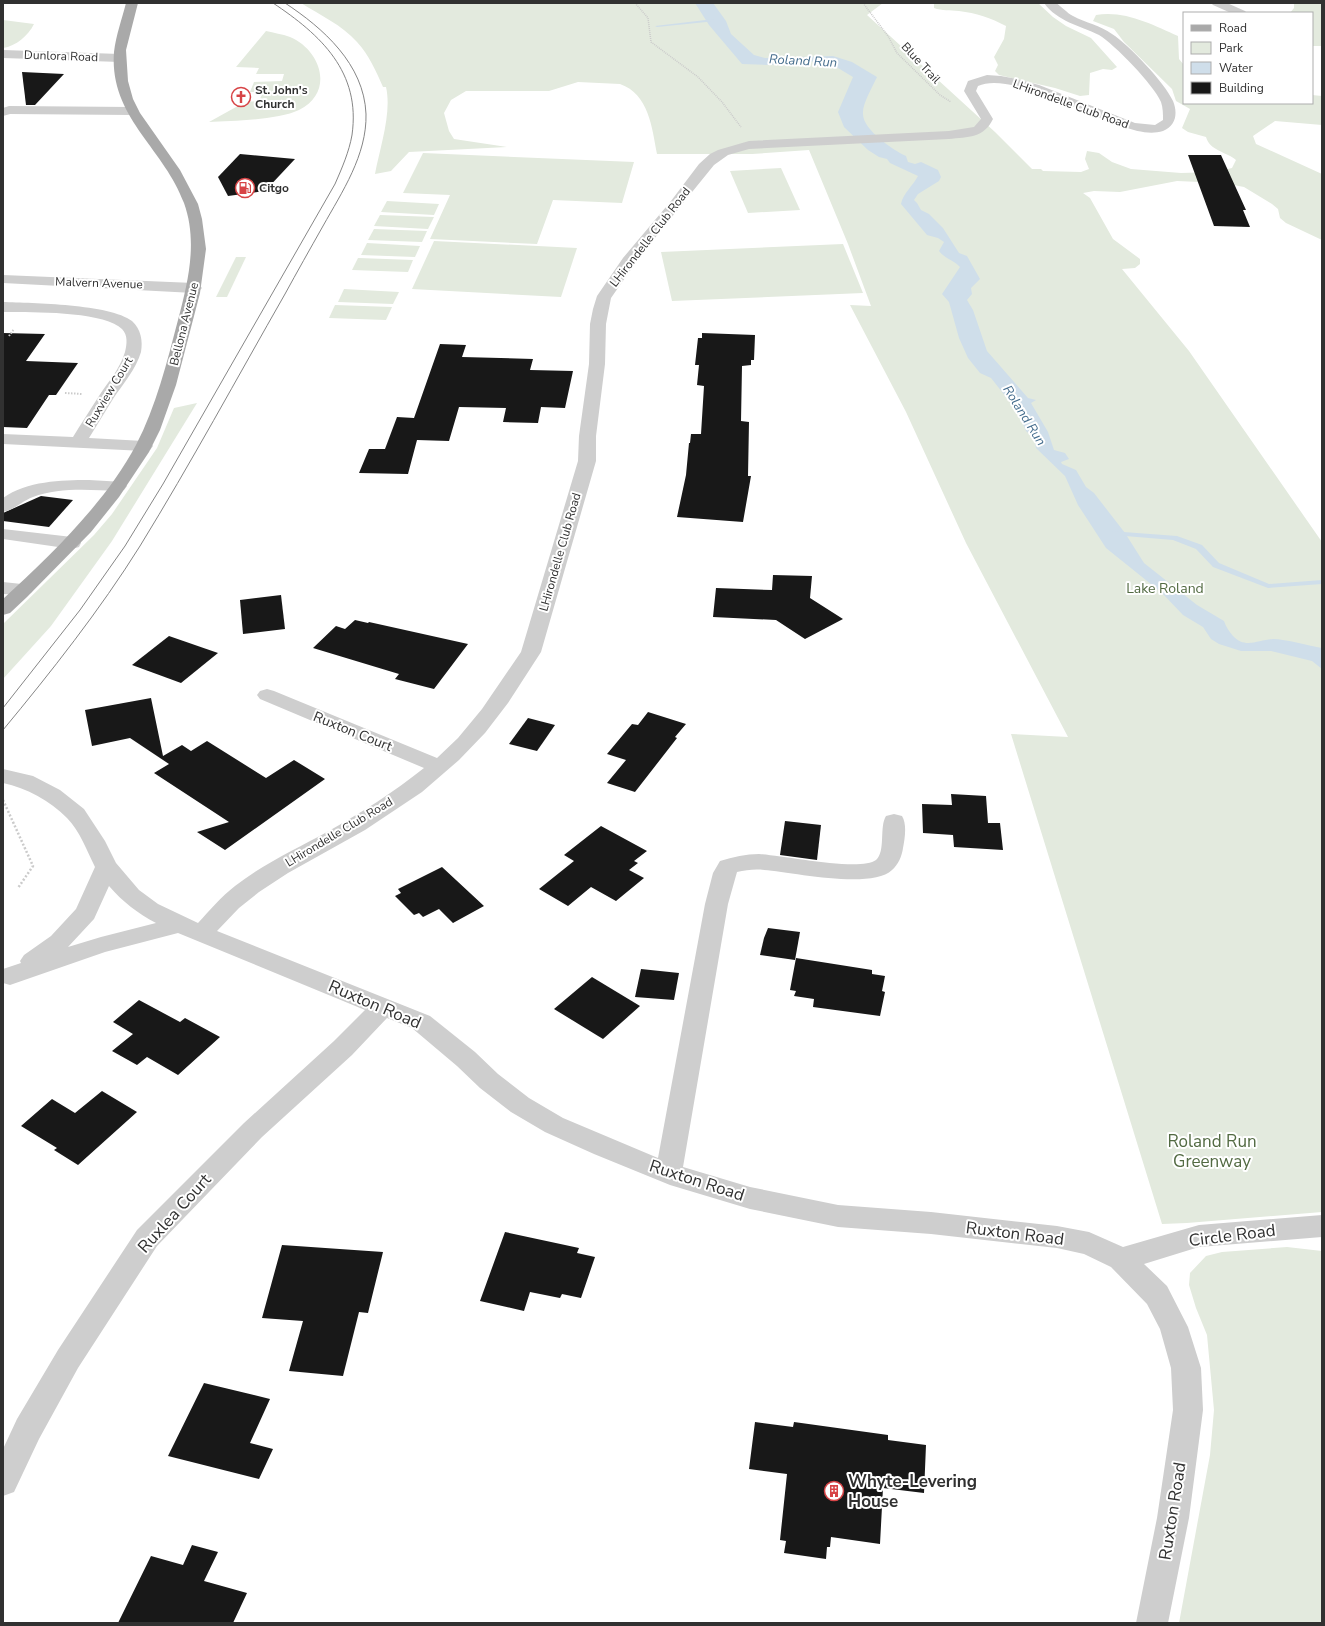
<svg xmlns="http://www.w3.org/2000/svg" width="1325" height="1626" font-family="'Nunito Sans',sans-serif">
  <rect width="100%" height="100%" fill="#fff"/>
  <!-- green -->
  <g fill="#e3eade">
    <path d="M301 3H883L867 15 995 132 1032 169H1041L1043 171 1081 172 1089 169 1085 159 1087 151 1099 153 1112 162 1131 169 1181 173 1215 172 1232 168 1236 160C1227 152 1210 151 1206 137L1188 132 1182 128 1190 109 1176 101 1172 89 1124 42 1114 29 1093 21 1096 15C1125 10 1153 25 1178 36L1179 59 1184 65V103H1312V95L1322 96V125L1275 121 1253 136 1256 144 1322 174V240L1286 223 1280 218 1278 209 1272 204 1244 187 1223 183 1177 181 1120 192 1094 191 1083 193 1090 198 1113 239 1140 259V264L1135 268 1122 269 1189 351 1322 542V1212L1187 1223 1162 1224 1011 734 1068 737 966 543 906 412 850 305 871 306 848 244 809 150 752 154H657C652 128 649 94 620 84L578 82 549 91H466L451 100 444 113 449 131 454 139 507 147 409 152 391 171 375 174C380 147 392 113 386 87H383C376 71 369 55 357 42 342 25 320 15 301 3Z"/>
    <path d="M934 3H1038L1053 17 1066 26 1091 38 1117 67 1112 70 1103 69 1090 73 1089 95 1080 96 1055 88 999 75 995 71 998 65 994 57 1004 39 1006 26C991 18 976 13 959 11 950 10 942 11 934 8Z"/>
    <path d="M1294 3H1322V46H1312V13H1290L1294 8Z"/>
    <path d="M3 20 34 24C28 36 16 46 3 48Z"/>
    <path d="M266 31C274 33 282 34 290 37 321 50 335 92 299 110 278 120 233 121 209 122L245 102 259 101 263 92H250L254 82 282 81 284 74H256L259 68 236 67Z"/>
    <path d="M423 153 634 162 622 203 553 200 537 244 430 239 450 195 403 193Z"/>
    <path d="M781 168 800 210 748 213 730 171Z"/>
    <path d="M387 201 439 204 434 215 381 212Z"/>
    <path d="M380 215 434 217 428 229 374 226Z"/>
    <path d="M374 229 427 231 422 242 368 240Z"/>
    <path d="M434 241 577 248 561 297 412 289Z"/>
    <path d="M367 243 420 246 415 257 361 255Z"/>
    <path d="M843 244 863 293 672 301 661 252Z"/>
    <path d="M236 257H246L227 297H216Z"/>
    <path d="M358 258H359L413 260 408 272 352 270Z"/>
    <path d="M344 289 399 292 393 304 338 302Z"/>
    <path d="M335 305 392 307 386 320 329 318Z"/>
    <path d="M197 403 112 541 51 626 3 679V624L94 535 112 514 157 448 174 408Z"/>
    <path d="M1287 1247 1322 1251V1623H1179L1210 1455 1214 1410 1207 1335 1196 1308 1189 1285 1190 1273 1206 1256 1222 1252Z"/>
  </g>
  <!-- water -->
  <path fill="#cfdeea" d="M695 3H713L726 21 731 34 754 55 765 58 833 56 852 62 877 77C873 86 862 104 863 114 863 130 893 150 906 156L908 162 915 164 921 162 938 170 941 177 939 181 918 194 914 200 917 203 921 210 929 214 943 228 959 253 967 256 980 279 971 288 972 294 967 300 973 310 987 351 1028 398 1036 400 1031 403 1048 432 1054 450 1065 453 1069 459 1061 462 1062 464 1076 470 1086 487 1094 493 1125 533 1144 563 1197 605 1224 621C1226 627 1229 631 1233 636 1245 649 1258 640 1273 639 1286 639 1309 646 1322 648V669L1312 661 1271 651H1241L1219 644 1211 639 1203 627 1183 615 1162 593 1106 548 1078 505 1065 476 1036 448 1034 438 1026 431 1018 412 991 378 980 373 968 358 959 338 949 302 942 294 960 267C954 260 945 259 939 251L944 242 938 238 927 235 901 204C903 193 913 186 918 176L890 163 887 159 879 157 868 150 844 127 838 112 853 77 833 65 819 61 769 65 742 64 709 25Z"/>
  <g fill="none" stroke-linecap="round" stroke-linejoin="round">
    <!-- stream -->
    <g fill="#cfdeea" fill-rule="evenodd">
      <path d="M714 19 716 20V21L657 27 655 26Z"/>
      <path d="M1110 531 1177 536 1202 545 1219 563 1269 584 1322 580V584L1268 588 1213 567 1196 549 1173 540 1113 535H1110Z"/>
    </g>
  </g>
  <!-- building -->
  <g fill="#181818">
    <path d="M22 72 64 74 35 105H26Z"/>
    <path d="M240 154 295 159 265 191 228 196 218 177Z"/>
    <path d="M1188 155H1221L1246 210H1243L1250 227 1214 226Z"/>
    <path d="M3 333 45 334 26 361 78 363 56 395H49L27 428 3 427Z"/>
    <path d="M702 333 755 335 754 360H751V365L742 366 741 421 749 422 748 476H751L743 522 677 517 686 475 689 443H690L691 434H701L704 386 697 385 699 365H695L698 338H702Z"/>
    <path d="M440 344 466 345 462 357 533 359 530 370 573 371 565 408 541 407 538 423 503 422 506 408 459 407 449 441 417 440 408 474 359 473 369 449H385L397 417 414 418Z"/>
    <path d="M41 496 73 500 49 527 3 521V513Z"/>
    <path d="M773 575 812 576 810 598 843 619 805 639 776 620 713 617 716 588 772 590Z"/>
    <path d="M281 595 285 629 243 634 240 600Z"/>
    <path d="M355 620 368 623 369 622 468 644 434 689 395 679 399 674 313 648 336 626 345 629Z"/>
    <path d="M169 636 218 653 181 683 132 665Z"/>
    <path d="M151 698 163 756 182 745 191 751 207 741 266 778 294 760 325 779 225 850 197 832 229 822 154 773 169 764 130 738 92 746 85 710Z"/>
    <path d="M648 712 686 724 675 737 677 738 635 792 607 783 626 760 607 754 632 724 638 725Z"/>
    <path d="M528 718 555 725 537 751 509 744Z"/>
    <path d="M951 794 986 796 988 823H1000L1003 850 954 847 953 835 923 833 922 804 952 805Z"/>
    <path d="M785 821 821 825 817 860 780 855Z"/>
    <path d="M601 826 647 851 634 861 638 863 629 870 644 878 616 901 591 887 568 906 539 889 574 861 564 855Z"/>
    <path d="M442 867 484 906 453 923 439 909 423 917 419 913 414 915 395 896 401 893 398 889Z"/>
    <path d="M768 928 800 932 795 960 760 955 764 938Z"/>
    <path d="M796 958 872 970V974L885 976 882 991 885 992 880 1016 813 1007 814 999 794 996 796 991 790 990Z"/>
    <path d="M641 969 679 973 674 1000 635 997Z"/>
    <path d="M592 977 640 1006 603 1039 554 1009Z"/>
    <path d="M139 1000 180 1022 185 1018 220 1037 178 1075 147 1057 137 1065 112 1051 133 1034 113 1022Z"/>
    <path d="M102 1091 137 1112 78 1165 54 1150 57 1148 21 1126 52 1099 75 1113Z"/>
    <path d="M505 1232 579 1248 577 1253 595 1257 581 1298 562 1294 560 1298 530 1292 524 1311 480 1301Z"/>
    <path d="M282 1245 383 1252 368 1313 359 1312 343 1376 289 1371 303 1321 262 1318Z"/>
    <path d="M204 1383 270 1399 250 1443 273 1449 259 1479 168 1456Z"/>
    <path d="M755 1422 793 1427 794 1422 888 1435V1440L926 1445 924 1493 883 1488 880 1544 831 1537 830 1547H827L826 1559 784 1553 786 1541 780 1540 787 1474 749 1469Z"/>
    <path d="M192 1545 218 1552 204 1581 247 1593 233 1623H118L151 1556 183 1565Z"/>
  </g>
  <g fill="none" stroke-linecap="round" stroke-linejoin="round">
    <!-- path-far2 -->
    <g stroke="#cbcbcb" stroke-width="1.5" stroke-dasharray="1 1" stroke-linecap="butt">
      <path d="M635 3 648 18 651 42 698 77 722 102 741 127"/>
      <path d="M863 3 888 36 897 53 940 95 951 102"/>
    </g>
    <!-- path-far1 -->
    <g stroke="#cbcbcb" stroke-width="2" stroke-dasharray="1.5 1.5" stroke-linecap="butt">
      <path d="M9 336 14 329"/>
      <path d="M65 393 82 394"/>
    </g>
    <!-- path -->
    <path stroke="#cbcbcb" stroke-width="2.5" stroke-dasharray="2 2" stroke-linecap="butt" d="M3 800 33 866 18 888"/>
    <!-- minor -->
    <g fill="#cecece" fill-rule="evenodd">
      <path d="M1044 3C1048 3 1054 2 1056 3 1061 6 1067 13 1073 16 1086 23 1100 25 1112 34 1129 45 1165 83 1173 101 1178 113 1176 126 1163 131 1150 135 1136 131 1124 127 1088 117 1011 71 978 86L976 91 993 119C984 138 968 137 949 139L749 149 728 155 714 165 641 255 611 298 606 324 605 364 596 436V461L541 652 508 703 485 733 459 760 422 792 365 830 288 873 259 892 239 908 217 931 430 1016 475 1052 498 1074 529 1098 563 1118 658 1158 705 904 713 873 720 861C733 857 746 854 759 854 782 855 860 872 876 860 886 851 879 827 886 816L894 814 902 816C907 824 905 838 903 848 902 856 898 865 892 870 871 890 792 872 764 870 755 869 746 870 737 872L728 904 683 1167 750 1187 838 1205 931 1212 1057 1226 1089 1232 1123 1247 1199 1225 1322 1215V1237L1199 1247 1144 1264 1167 1286 1188 1327 1201 1368 1203 1410 1189 1518 1168 1623H1136L1157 1518 1173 1410 1171 1368 1160 1329 1147 1304 1111 1267 1084 1254 1057 1248 931 1234 838 1227 750 1209 670 1185 594 1154 545 1132 511 1112 480 1088 457 1066 412 1028 387 1018 352 1055 262 1137 157 1246 78 1368 39 1439 14 1492 3 1496V1449L17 1419 58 1350 137 1230 244 1123 334 1041 365 1010 178 933 105 952 10 985 3 983V969L21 963 20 961 24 955 51 936 76 909 95 867C87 851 80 831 67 818 50 801 27 788 3 783V769L33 776 60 790 84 809 105 841 116 863 139 890 158 904 198 923C210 910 221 897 235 886 263 864 296 849 327 832 361 813 394 792 424 768L260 699 257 695 260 691 267 689 274 691 437 758 458 738 482 709 521 652 578 461 579 436 589 364 590 324 593 309 597 296 623 258 671 201 699 164 710 154 718 150 749 141 949 131 974 127 981 119 964 91 968 81 987 75 1001 76 1017 79 1039 85 1135 123 1155 125 1163 120C1163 114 1163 108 1161 102 1154 85 1114 44 1099 35 1079 25 1058 22 1044 3ZM109 886C123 902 137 913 156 923L101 937 68 947 94 919Z"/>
      <path d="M1211 3H1227L1245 11 1247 13H1231L1213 5Z"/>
      <path d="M3 50 120 54 124 55 126 58 124 61 120 62 3 58Z"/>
      <path d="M9 106 132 107 136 108 138 111 136 114 132 115 10 114 3 116V108Z"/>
      <path d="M3 275 194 283 199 285 202 288 199 291 194 293 3 283Z"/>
      <path d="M3 302C32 303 110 304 132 321 141 329 143 341 141 352 136 369 123 384 113 399 105 412 97 425 89 438L144 441 150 442 153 446 150 450 144 451 3 444V434L73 437C81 424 90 410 99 396 108 382 120 369 125 352 127 344 128 335 122 329 105 311 28 312 3 312Z"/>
      <path d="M89 480 124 482 127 486 124 490 118 491C91 490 59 487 33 497 22 501 14 510 3 512V498C27 481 61 480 89 480Z"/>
      <path d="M3 529 72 537 79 539 81 543 79 547 72 549 3 539Z"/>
      <path d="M3 582 31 585 34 589 31 593 24 595 3 594Z"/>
    </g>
    <!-- major -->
    <path fill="#a9a9a9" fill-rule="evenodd" d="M126 3H138L126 50 128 81 133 99 140 113 180 170 198 204 202 219 206 249 200 293 176 385 160 430 149 452 119 497 91 532 27 597 10 613 3 615V599C50 556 106 502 136 445 156 407 167 362 178 320 188 282 198 242 184 203 164 148 109 117 114 52 116 35 122 19 126 3Z"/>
    <!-- tram -->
    <g stroke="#868686" stroke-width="1">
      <path d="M3 708 80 610 125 546 163 484 335 184C342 168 349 152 352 135 361 72 321 35 273 3"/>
      <path d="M3 730C51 672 100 610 140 546 191 463 237 378 285 294 297 272 310 249 323 226 342 192 367 155 366 114 364 64 323 28 285 3"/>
    </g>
  </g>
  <!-- icons -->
  <defs>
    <symbol id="church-ring" viewBox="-11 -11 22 22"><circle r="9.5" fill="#fff" stroke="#d74446" stroke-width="1.5"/><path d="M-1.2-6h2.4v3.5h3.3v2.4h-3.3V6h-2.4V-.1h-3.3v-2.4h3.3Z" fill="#d74446"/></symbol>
    <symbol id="fuel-ring" viewBox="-11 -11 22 22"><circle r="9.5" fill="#fff" stroke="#d74446" stroke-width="1.5"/><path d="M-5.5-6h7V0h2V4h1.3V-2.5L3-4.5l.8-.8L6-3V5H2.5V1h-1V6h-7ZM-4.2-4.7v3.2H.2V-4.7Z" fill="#d74446"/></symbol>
    <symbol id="building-ring" viewBox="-11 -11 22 22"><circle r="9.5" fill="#fff" stroke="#d74446" stroke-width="1.5"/><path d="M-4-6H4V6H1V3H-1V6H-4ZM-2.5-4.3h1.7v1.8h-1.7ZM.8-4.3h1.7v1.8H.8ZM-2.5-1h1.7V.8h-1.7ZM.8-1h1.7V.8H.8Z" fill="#d74446"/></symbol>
  </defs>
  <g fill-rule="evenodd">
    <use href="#church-ring" x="230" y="86" width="22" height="22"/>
    <use href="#fuel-ring" x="234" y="177" width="22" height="22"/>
    <use href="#building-ring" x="823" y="1480" width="22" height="22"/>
  </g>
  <g text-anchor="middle" stroke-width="4" stroke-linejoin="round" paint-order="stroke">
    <!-- far-street labels -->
    <g font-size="12" fill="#313131" stroke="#fff">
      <text transform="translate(61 56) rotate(2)" y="4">Dunlora Road</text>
      <text transform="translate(921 63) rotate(47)" y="4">Blue Trail</text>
      <text transform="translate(1071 104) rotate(20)" y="4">LHirondelle Club Road</text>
      <text transform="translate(650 237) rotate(-52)" y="4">LHirondelle Club Road</text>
      <text transform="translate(99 283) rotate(2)" y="4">Malvern Avenue</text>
      <text transform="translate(184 324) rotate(-76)" y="4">Bellona Avenue</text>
      <text transform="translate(109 392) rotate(-59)" y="4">Ruxview Court</text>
      <text transform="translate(560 552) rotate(-74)" y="4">LHirondelle Club Road</text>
      <text transform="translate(339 832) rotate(-31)" y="4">LHirondelle Club Road</text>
    </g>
    <!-- far-poi labels -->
    <g font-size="12" font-weight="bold" fill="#313131" stroke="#fff" text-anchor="start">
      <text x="255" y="94">St. John's<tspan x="255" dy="14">Church</tspan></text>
      <text x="259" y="192">Citgo</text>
    </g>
    <!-- far-water labels -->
    <g font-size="13" font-style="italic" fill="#456d8d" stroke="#fff">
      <text transform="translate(803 60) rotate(3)" y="5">Roland Run</text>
      <text transform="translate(1025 415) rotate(58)" y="5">Roland Run</text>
    </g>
    <!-- park labels -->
    <g font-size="14" fill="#526a42" stroke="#fff">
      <text x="1165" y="593">Lake Roland</text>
    </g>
    <!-- street labels -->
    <g font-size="14" fill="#313131" stroke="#fff">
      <text transform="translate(353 731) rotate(22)" y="5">Ruxton Court</text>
    </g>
    <!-- near-street labels -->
    <g font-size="17" fill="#313131" stroke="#fff">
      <text transform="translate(375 1004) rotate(23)" y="6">Ruxton Road</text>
      <text transform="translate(697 1180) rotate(18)" y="6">Ruxton Road</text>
      <text transform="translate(174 1213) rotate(-48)" y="6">Ruxlea Court</text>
      <text transform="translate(1015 1233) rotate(7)" y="6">Ruxton Road</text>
      <text transform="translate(1232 1235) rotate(-7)" y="6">Circle Road</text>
      <text transform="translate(1172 1511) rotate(-81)" y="6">Ruxton Road</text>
    </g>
    <!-- near-park labels -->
    <g font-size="17" fill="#526a42" stroke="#fff">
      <text x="1212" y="1147">Roland Run<tspan x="1212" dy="20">Greenway</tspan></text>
    </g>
    <!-- near-poi labels -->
    <g font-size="17" font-weight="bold" fill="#313131" stroke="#fff" text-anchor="start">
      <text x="848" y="1487">Whyte-Levering<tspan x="848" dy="20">House</tspan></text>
    </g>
  </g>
  <!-- border -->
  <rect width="1325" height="1626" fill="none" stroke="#313131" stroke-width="8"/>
  <!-- legend -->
  <rect x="1183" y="12" width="130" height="92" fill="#ffffff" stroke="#adadad"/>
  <rect x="1191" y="25" width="20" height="6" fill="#a9a9a9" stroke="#adadad"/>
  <text x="1219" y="32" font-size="12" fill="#313131">Road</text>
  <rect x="1191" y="42" width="20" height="12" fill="#e3eade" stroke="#adadad"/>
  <text x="1219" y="52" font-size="12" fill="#313131">Park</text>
  <rect x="1191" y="62" width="20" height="12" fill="#cfdeea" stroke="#adadad"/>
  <text x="1219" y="72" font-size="12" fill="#313131">Water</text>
  <rect x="1191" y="82" width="20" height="12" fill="#181818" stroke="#adadad"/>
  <text x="1219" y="92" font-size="12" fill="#313131">Building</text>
</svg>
